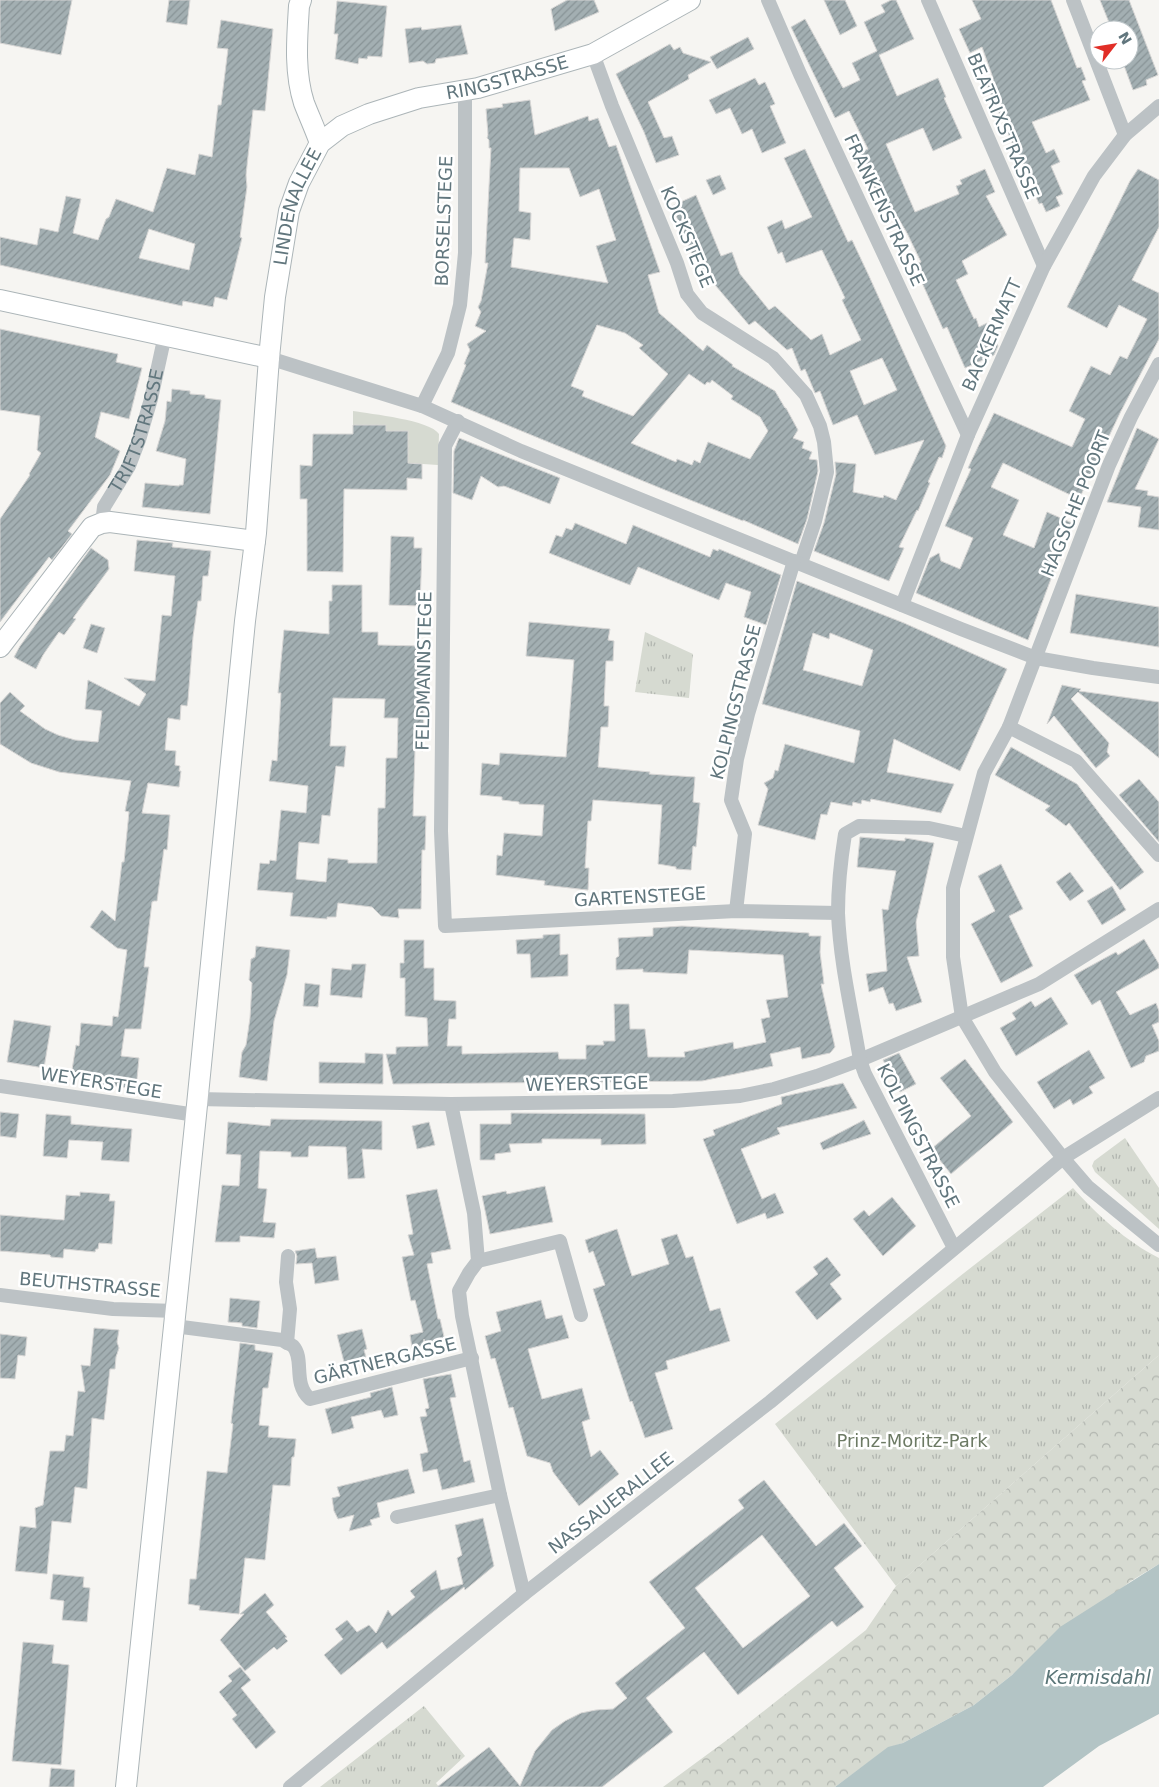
<svg xmlns="http://www.w3.org/2000/svg" width="1159" height="1787" font-family="'DejaVu Sans',sans-serif">
  <defs>
    <pattern id="grass-tufts" width="24" height="20" patternUnits="userSpaceOnUse" patternTransform="scale(1.25)"><rect width="24" height="20" fill="#d6dad1"/><path d="M3 7l-1-3M5 7V3M7 7l1-3M15 17l-1-3M17 17v-4M19 17l1-3" fill="none" stroke="#b1b5af"/></pattern>
    <pattern id="forest-crowns" width="20" height="18" patternUnits="userSpaceOnUse" patternTransform="scale(1.25)"><rect width="20" height="18" fill="#d6dad1"/><path d="M2 6a3 3 0 1 1 6 0M12 15a3 3 0 1 1 6 0" fill="none" stroke="#b1b5af"/></pattern>
    <pattern id="building-hatch" width="6" height="6" patternUnits="userSpaceOnUse" patternTransform="scale(1.25)"><rect width="6" height="6" fill="#a3afb2"/><path d="M-1 1l2-2M0 6l6-6M5 7l2-2" fill="none" stroke="#889396"/></pattern>
  </defs>
  <rect width="100%" height="100%" fill="#f6f5f2"/>
  <!-- grass -->
  <g fill="url(#grass-tufts)">
    <path d="M645 632 693 654 689 698 635 692Z"/>
    <path d="M1125 1138 1159 1188V1229L1095 1172 1092 1166 1094 1161Z"/>
    <path d="M1073 1188C1097 1215 1127 1242 1159 1258V1355L896 1586 775 1424 964 1273Z"/>
    <path d="M424 1706 465 1756 436 1783 439 1787H320Z"/>
  </g>
  <!-- forest -->
  <path fill="url(#forest-crowns)" d="M1159 1355V1564L1131 1581 974 1705 903 1743 888 1748 835 1787H663L731 1737 866 1630 896 1586Z"/>
  <!-- garden -->
  <path fill="#d6dad1" d="M353 411C371 414 430 420 439 434L438 465 408 463V431H386V425H353Z"/>
  <!-- water -->
  <path fill="#b3c4c5" d="M1159 1564V1714L1099 1746 1043 1787H835L888 1747 903 1743 974 1705 1012 1675 1060 1627Z"/>
  <!-- building -->
  <g fill="url(#building-hatch)" stroke="#d7d6d5" fill-rule="evenodd">
    <path d="M0 0H72L61 55 0 43Z"/>
    <path d="M169 0H190L187 25 166 22Z"/>
    <path d="M567 0H594L599 12 555 31 551 9Z"/>
    <path d="M824 0H845L857 26 840 35Z"/>
    <path d="M891 0H896L914 39 879 55 897 96 938 78 946 97 944 98 962 138 933 151 923 128 886 144 915 212 959 194 956 186 962 184 960 180 985 169 995 192 986 196 1007 235 962 261 968 274 956 280 974 319 976 318 979 327 987 323 998 346 994 355 965 368 947 327 943 329 914 265 921 262 907 233 895 213 887 217 859 153 868 149 849 111 835 118 791 27 805 19 843 88 860 80 852 63 877 51 864 22 885 12 881 5Z"/>
    <path d="M972 0H1051L1077 68 1081 67 1086 80 1082 81 1090 100 1032 122 1046 153 1054 149 1060 162 1051 166 1063 194 1056 197 1060 206 1046 212 1042 203 1039 204 985 81 993 78 982 47 970 53 959 29 981 19Z"/>
    <path d="M1100 0H1129L1158 75 1146 80 1147 85 1133 90 1122 60H1129V30H1112Z"/>
    <path d="M337 1 387 6 382 57 368 56 367 59 359 58 358 64 335 59 338 34H334Z"/>
    <path d="M221 20 273 29 265 111 253 110 246 175 247 187 240 237 242 238 227 300 215 297 213 307 183 301 182 306 0 265V237L37 245 40 228 58 232 66 196 81 199 73 233 98 240 106 219 109 217 116 199 153 212 167 168 195 175 199 154 212 157 218 105H221L228 49 217 48ZM149 229 195 244 189 270 139 258Z"/>
    <path d="M461 25 468 54 436 59 435 63 427 64 423 61 409 63 405 29 421 27 422 30Z"/>
    <path d="M748 37 754 49 717 69 710 57Z"/>
    <path d="M670 44 674 50 680 47 683 53 711 62 688 75 689 79 648 102 664 138 672 136 679 155 656 163 644 132 616 74Z"/>
    <path d="M755 78 759 85 765 82 775 104 770 106 786 143 762 153 752 129 742 134 730 108 716 114 709 100Z"/>
    <path d="M530 100 535 135 588 116 589 121 598 118 609 147 616 145 660 272 648 275 659 313 703 351 707 345 733 365 732 366 775 391 785 408H786L798 430 793 438 804 442 802 448 812 452 809 459 817 460 818 471 807 519 798 544 743 520V521L665 490 451 402 466 365 464 364 470 350 467 344 486 331 475 326 481 312 478 307 481 301 488 263H485L491 148H489V140L487 138 488 135 486 109 503 107 502 104ZM520 168H569L580 197 599 189 616 240 596 246 608 283 511 267 514 238 530 240 531 213 519 211ZM597 325 625 333 643 345 639 348 668 374 633 416 582 396 584 391 571 386ZM689 374 705 385 707 382 710 383 712 380 733 396 731 399 760 417 768 431 750 459 708 442 700 463 694 460 692 465 677 459 676 462 631 443Z"/>
    <path d="M805 149 848 242 852 240 869 276 946 446 942 458 939 457 928 482 930 483 918 511 917 510 899 547 904 548 889 581 814 551 824 523 836 474 835 462 856 464 853 492 883 498 884 495 896 500 924 440 875 455 857 415 833 425 820 391 815 393 805 369 801 371 792 348 787 350 755 321 749 325 710 279 703 281 672 206 696 195 721 256 732 252 740 274 769 310 775 306 811 340 822 334 830 355 861 340 842 300 845 298 822 250 786 263 782 252 778 254 767 227 782 220 785 229 812 217 784 158ZM882 358 897 390 864 405 850 371Z"/>
    <path d="M1138 169 1159 180V227L1132 280 1159 293V339L1121 411 1079 499 1003 463 991 487 1019 500 1003 535 1034 548 1047 512 1072 523 1028 640 916 593 930 558 939 553 941 561 960 569 973 538 945 526 971 469 968 468 994 413 1072 447 1085 419 1069 411 1091 366 1110 375 1120 356 1127 359 1147 319 1119 305 1107 328 1067 307 1130 181Z"/>
    <path d="M720 175 726 189 713 195 706 180Z"/>
    <path d="M0 329 118 354 116 362 142 368 129 419 101 412 95 437 120 451 110 475 68 531 72 534 52 560 49 557 0 622V519L30 475 29 474 41 453 37 450 40 416 0 410Z"/>
    <path d="M172 389 190 391V394L205 395V398L221 400 210 514 142 507 145 483 179 486V485H183L186 459 156 451 165 421 167 401 171 402Z"/>
    <path d="M353 425H386V431H408V463L422 464V479L407 478V490L344 489 343 572 307 571V499H300V465L312 466 313 434H353Z"/>
    <path d="M1137 428 1159 439 1135 489 1148 491 1147 495 1159 497V530L1138 527 1141 507 1107 502Z"/>
    <path d="M459 438 560 478 550 504 504 486 498 487 481 476 472 500 453 493 454 451Z"/>
    <path d="M575 523 626 544 633 525 710 557 713 549 718 551 719 549 781 575 766 625 744 617 751 592 726 583 719 600 638 567 630 585 549 553 556 535 562 537 566 528 572 530Z"/>
    <path d="M391 536 414 537V548H422L420 606 389 605Z"/>
    <path d="M137 540 173 543 172 547 211 551 208 576H203L201 601H198L193 637 188 700 187 706 181 705 180 720 168 718 165 750 176 751 175 765 180 766 179 771H181L179 787 148 783 142 813 170 815 167 850 164 849 157 901H154L152 902 144 967H149L141 1029H125L121 1056 139 1058 136 1089 95 1084V1081L71 1076 76 1045 79 1046 81 1023 112 1026 113 1016 118 1017 127 950 117 948 90 927 102 910 115 921 122 862H124L129 812 125 811 131 781 59 772 31 763 0 744V703L10 692 25 706 20 711 45 729 58 735 75 740 98 742 102 711 85 709 88 680 139 706 146 694 124 678 155 681 162 615 171 616 175 576 134 571Z"/>
    <path d="M91 548 108 560 109 569 73 618 76 619 64 635 59 632 43 655 36 669 17 659 14 657 20 646Z"/>
    <path d="M797 581 904 623 1007 669 960 771 894 739 887 772 954 784 941 813 871 799 870 802 862 800 861 804 853 802 852 806 831 802 827 815 821 814 815 840 758 825 768 789 764 783 773 778 775 770 778 771 785 744 854 763 860 731 762 704ZM813 633 829 639 830 633 873 650 862 686 803 670Z"/>
    <path d="M332 585H362V632H378V645L421 646 420 697H424L423 751 415 750 413 816H426L425 850H422L421 909H398L399 918 381 916 372 907 338 903 336 917H327V919L290 916 293 893 257 890 260 863 269 864 270 860 276 861 281 810 306 813 308 786 269 781 272 760 277 761 281 693H278L284 630 329 634V601H332ZM333 698 385 699 384 718H398L397 758H386L385 808H378L377 863H348V860L328 858 326 882 296 879 299 842 319 844 322 815 330 816 336 766 344 767 346 746H330Z"/>
    <path d="M1076 594 1159 607V647L1070 633Z"/>
    <path d="M529 622 610 629 608 640 614 641 613 661H606L604 706H609L608 727H601L598 767 650 772 649 774 695 777 693 802 700 803 696 847 693 846 691 870 676 869V867L658 864 662 805 593 800 591 821H588L585 868H589L588 890 544 885 545 881 496 875 497 855 502 856 504 833 542 836 544 805 519 804V802L502 800V797L480 795 482 763 499 765 500 753 566 757 574 660 526 656Z"/>
    <path d="M91 624 105 628 97 653 83 648Z"/>
    <path d="M1062 685 1081 689 1079 691 1159 702V758L1078 692 1071 699 1109 743 1107 752 1110 756 1096 768 1054 716 1047 724Z"/>
    <path d="M1011 747 1077 784 1144 872 1120 890 1069 823 1066 826 1045 810 1050 806 995 775Z"/>
    <path d="M1139 779 1159 802V842L1119 795Z"/>
    <path d="M860 837 905 841V838L934 843 916 922 919 956 907 957 922 1002 896 1011 893 1003 889 1004 883 987 869 992 866 974 887 971 882 909 888 910 896 871 857 867Z"/>
    <path d="M1001 864 1023 909 1009 916 1033 966 1001 983 971 924 995 911 978 876Z"/>
    <path d="M1070 872 1084 891 1070 901 1056 882Z"/>
    <path d="M1112 886 1126 910 1102 925 1087 901Z"/>
    <path d="M682 926 809 933V936H821L820 952 824 984H821L835 1047 830 1053 802 1059 800 1047 770 1054 773 1066 702 1081 393 1084 386 1054H396V1047L428 1046 427 1018 405 1016V978H400V963H404V940H424V968H434V1000L456 1001V1019H449L447 1046H462V1054L558 1052 559 1059H586V1045H604L603 1041H615L614 1004H629L630 1029H645L648 1057H685L684 1052 733 1042 734 1049 766 1042 761 1019 770 1017 766 1000 788 997 783 955 689 950 687 974 643 972V969L616 970V958L619 956 618 938 653 936V928Z"/>
    <path d="M560 934V955L568 954V976L531 978 530 954H517L516 940 543 938V935Z"/>
    <path d="M1144 939 1159 964V968L1116 992 1130 1015 1156 1003 1159 1011V1022L1152 1025 1159 1041V1051L1146 1056 1144 1062 1131 1068 1100 1000 1092 1005 1074 975 1116 952 1118 955Z"/>
    <path d="M256 946 290 950 287 975 274 1021 267 1081 239 1077 242 1052 246 1045 250 1018 252 983 249 980 251 959 255 957Z"/>
    <path d="M352 964H366L362 998 330 995 332 968 351 970Z"/>
    <path d="M305 983 320 985 318 1007 303 1006Z"/>
    <path d="M1051 997 1068 1024 1016 1056 1000 1028 1016 1019 1012 1013 1031 1001 1035 1007Z"/>
    <path d="M14 1020 51 1026 44 1068 7 1062Z"/>
    <path d="M1089 1050 1105 1078 1089 1087 1093 1093 1073 1105 1070 1099 1054 1109 1037 1082Z"/>
    <path d="M365 1053 383 1054V1084L319 1083V1062L365 1063Z"/>
    <path d="M899 1053 916 1084 900 1092 883 1060Z"/>
    <path d="M965 1059 1013 1122 951 1174 931 1149 971 1116 940 1078Z"/>
    <path d="M843 1083 857 1108 777 1128 780 1134 741 1149 762 1199 775 1193 784 1213 767 1219 765 1213 737 1224 703 1139 715 1135 713 1130 782 1104 781 1097Z"/>
    <path d="M0 1112 19 1114 16 1138 0 1136Z"/>
    <path d="M511 1113 645 1114 646 1144 601 1145V1139H542V1143L509 1144 511 1152 495 1154V1160H480V1124H511Z"/>
    <path d="M46 1114 71 1116V1124L132 1129 129 1162 101 1160 103 1142 69 1140 67 1158 43 1156Z"/>
    <path d="M271 1119 382 1121V1150L362 1149 365 1178 348 1179 346 1147 309 1146 308 1157H291V1152L260 1151 258 1188 267 1189 263 1222 276 1223 274 1238 240 1236V1242H215L222 1185 239 1186 241 1155 226 1154 228 1122 270 1126Z"/>
    <path d="M864 1120 871 1134 823 1150 820 1143Z"/>
    <path d="M429 1122 435 1145 417 1149 412 1126Z"/>
    <path d="M545 1186 553 1222 490 1234 482 1196 506 1191 507 1194Z"/>
    <path d="M437 1189 451 1249 431 1253 433 1263 427 1264 438 1319H440L445 1341 426 1345 424 1339 423 1346 412 1348 410 1335 423 1332 415 1300 411 1301 402 1257 414 1255 408 1235 413 1234 406 1195Z"/>
    <path d="M80 1192 110 1194 109 1201H115L112 1244 99 1243 98 1249H96L95 1252 64 1249 63 1258 51 1257 50 1255 0 1251V1215L64 1220 66 1195 80 1196Z"/>
    <path d="M892 1197 916 1226 883 1256 853 1219 864 1210 869 1216Z"/>
    <path d="M617 1229 632 1276 669 1264 661 1239 677 1234 686 1258 693 1256 710 1311 720 1308 730 1341 666 1361 668 1369 655 1373 673 1429 645 1438 632 1401 630 1402 593 1289 605 1285 593 1251 589 1253 585 1240Z"/>
    <path d="M315 1248 317 1258 336 1256 339 1280 315 1284 312 1263 296 1264 297 1256 295 1251Z"/>
    <path d="M827 1257 841 1275 830 1284 842 1299 817 1320 795 1292 818 1274 813 1267Z"/>
    <path d="M230 1298 260 1301 257 1328 242 1326V1323L228 1322Z"/>
    <path d="M541 1300 546 1319 562 1315 569 1338 528 1349 542 1399 582 1388 590 1419 582 1422 591 1457 600 1450 619 1474 579 1506 553 1472 550 1463 527 1456 513 1407 509 1408 495 1358 491 1359 485 1336 501 1331 496 1312Z"/>
    <path d="M94 1328 119 1330 117 1342 119 1348 116 1357 115 1369H110L104 1420 92 1418 87 1489 75 1487 71 1523 52 1521 47 1574 15 1571 20 1526 36 1528 35 1508 43 1505 50 1451H64L66 1435 73 1436 78 1391 85 1392 81 1365 90 1366Z"/>
    <path d="M362 1329 367 1349 364 1350 366 1357 344 1362 337 1335Z"/>
    <path d="M0 1334 27 1337 25 1356 18 1355 15 1379 0 1378Z"/>
    <path d="M240 1343 255 1345V1350L273 1353 268 1388H263L259 1425 269 1426 268 1437 296 1439 294 1457H292L290 1486 273 1485 265 1560 245 1558 239 1614 199 1610 200 1606 188 1604 190 1579H196L207 1471 227 1473 233 1424 231 1423Z"/>
    <path d="M451 1374 456 1397 450 1398 464 1462 470 1460 475 1482 442 1490 437 1469 423 1472 420 1454 428 1452 420 1417 427 1416 425 1409 429 1408 423 1379Z"/>
    <path d="M392 1387 398 1415 384 1418 381 1410 351 1417 354 1428 332 1434 325 1409 371 1397 370 1393Z"/>
    <path d="M408 1469 415 1493 377 1503 380 1517 370 1520 372 1525 349 1531 354 1515 338 1519 334 1511 332 1498 340 1496 337 1487Z"/>
    <path d="M764 1480 816 1546 844 1523 862 1546 834 1568 864 1607 837 1627 832 1621 738 1695 704 1652 646 1698 673 1732 602 1787H437L489 1747 520 1786 535 1751 552 1730 565 1721 581 1713 596 1710 613 1709 627 1698 615 1683 685 1628 649 1582 744 1508 738 1500ZM762 1535 810 1596 743 1648 695 1588Z"/>
    <path d="M483 1518 494 1566 465 1590 464 1587 387 1649 382 1642 341 1675 324 1655 343 1639 335 1629 347 1620 357 1632 369 1625 376 1633 388 1610 392 1616 415 1597 410 1591 436 1570 441 1590 463 1584 457 1558 462 1555 455 1525Z"/>
    <path d="M53 1574 84 1577 83 1587 90 1588 87 1622 62 1620 64 1601 50 1599Z"/>
    <path d="M265 1593 274 1605 266 1612 287 1637 285 1638 288 1641 277 1650 274 1647 245 1671 220 1640 244 1614H240Z"/>
    <path d="M23 1642 54 1645 52 1663 69 1665 61 1765 12 1761Z"/>
    <path d="M240 1667 251 1680 241 1688 276 1732 256 1749 232 1719 237 1715 219 1692 232 1681 228 1676Z"/>
    <path d="M51 1768 75 1770 74 1787H49Z"/>
  </g>
  <g fill="none" stroke-linecap="round" stroke-linejoin="round">
    <defs>
      <g id="secondary">
        <path d="M301 0 299 6C297 38 294 72 304 103 309 116 315 129 320 143"/>
        <path d="M0 300 269 358"/>
        <path d="M0 647 92 527 102 523 110 522 255 541"/>
        <path id="s2" d="M126 1787 196 1115 245 621 256 533 269 358 275 297 289 211 299 183 320 143 342 126 369 114 419 98 478 88 593 54 690 0"/>
      </g>
    </defs>
    <!-- secondary casing -->
    <use href="#secondary" stroke="#acb5b8" stroke-width="22"/>
    <!-- street -->
    <g stroke="#bcc2c5" stroke-width="14">
      <path d="M768 0 800 74 968 435"/>
      <path d="M928 0 1044 266"/>
      <path d="M1073 0 1125 135"/>
      <path d="M593 54 612 106 677 263 687 294 702 313 773 358 806 395 820 426 824 442 827 472 815 521 801 563"/>
      <path d="M269 358 422 406 521 451 961 629 1036 658 1093 668 1159 677"/>
      <path d="M1159 364 1131 417 1109 465 1009 727 984 773 953 888V957L962 1017 995 1072 1063 1158 1088 1187 1159 1245"/>
      <path d="M422 406 448 353 460 305 465 253V100L462 91"/>
      <path d="M458 421 445 446 441 831 445 926 736 911 838 913"/>
      <path id="s1" d="M102 523 104 507 129 466 139 440 151 399 165 335"/>
      <path d="M902 605 968 435 1044 266 1094 176 1125 135 1159 106"/>
      <path d="M1009 727 1076 761 1159 855"/>
      <path d="M736 911 745 834 731 800 737 759 748 714 794 561"/>
      <path d="M0 1086 196 1115"/>
      <path d="M198 1099 451 1104 673 1101 740 1096 774 1089 817 1076 860 1060 1039 984 1159 909"/>
      <path d="M451 1104 474 1213 478 1261 469 1273 459 1291 462 1316 500 1495 524 1594"/>
      <path d="M954 1248 865 1074 860 1060C852 1012 840 963 838 913 838 887 841 859 845 834L859 826 929 828 966 836"/>
      <path d="M478 1261 560 1241 581 1315"/>
      <path d="M0 1295 113 1309 176 1311"/>
      <path d="M174 1326 282 1340C285 1342 290 1344 293 1346 305 1359 292 1383 310 1399L472 1358"/>
      <path d="M287 1343 290 1309 286 1282 288 1256"/>
      <path d="M397 1517 500 1495"/>
      <path d="M290 1787 524 1594 770 1402 1063 1158 1159 1098"/>
    </g>
    <!-- secondary -->
    <use href="#secondary" stroke="#fff" stroke-width="20"/>
  </g>
  <g text-anchor="middle" stroke-width="5" stroke-linejoin="round" paint-order="stroke">
    <!-- street labels -->
    <g font-size="18" fill="#61767d" stroke="#fff">
      <text dy="6" stroke="none"><textPath href="#s2" startOffset="1860">RINGSTRASSE</textPath></text>
      <text transform="translate(1003 126) rotate(67)" y="6">BEATRIXSTRASSE</text>
      <text dy="6" stroke="none"><textPath href="#s2" startOffset="1591">LINDENALLEE</textPath></text>
      <text transform="translate(884 210) rotate(65)" y="6">FRANKENSTRASSE</text>
      <text transform="translate(444 221) rotate(-88)" y="6">BORSELSTEGE</text>
      <text transform="translate(687 237) rotate(67)" y="6">KOCKSTEGE</text>
      <text transform="translate(992 335) rotate(-66)" y="6">BACKERMATT</text>
      <text dy="6" stroke="none"><textPath href="#s1" startOffset="100">TRIFTSTRASSE</textPath></text>
      <text transform="translate(1076 504) rotate(-68)" y="6">HAGSCHE POORT</text>
      <text transform="translate(424 671) rotate(-89)" y="6">FELDMANNSTEGE</text>
      <text transform="translate(736 702) rotate(-76)" y="6">KOLPINGSTRASSE</text>
      <text transform="translate(640 897) rotate(-3)" y="6">GARTENSTEGE</text>
      <text transform="translate(101 1083) rotate(9)" y="6">WEYERSTEGE</text>
      <text transform="translate(587 1084) rotate(-1)" y="6">WEYERSTEGE</text>
      <text transform="translate(918 1136) rotate(63)" y="6">KOLPINGSTRASSE</text>
      <text transform="translate(90 1285) rotate(5)" y="6">BEUTHSTRASSE</text>
      <text transform="translate(385 1361) rotate(-14)" y="6">GÄRTNERGASSE</text>
      <text transform="translate(611 1503) rotate(-38)" y="6">NASSAUERALLEE</text>
    </g>
    <!-- park labels -->
    <g font-size="18" fill="#6c7a64" stroke="#fff">
      <text x="912" y="1447">Prinz-Moritz-Park</text>
    </g>
    <!-- water labels -->
    <g font-size="19" font-style="italic" fill="#5b7678" stroke="#fff">
      <text x="1098" y="1684">Kermisdahl</text>
    </g>
  </g>
  <!-- north arrow -->
  <g transform="translate(1114 45) rotate(59)"><circle r="24" fill="#ffffff" stroke="#c0c8cb"/>
  <path d="M0-4L9 19L0 12L-9 19Z" fill="#e12e27"/>
  <text y="-8" font-size="14" font-weight="bold" text-anchor="middle" fill="#61767d">N</text>
  </g>
</svg>
